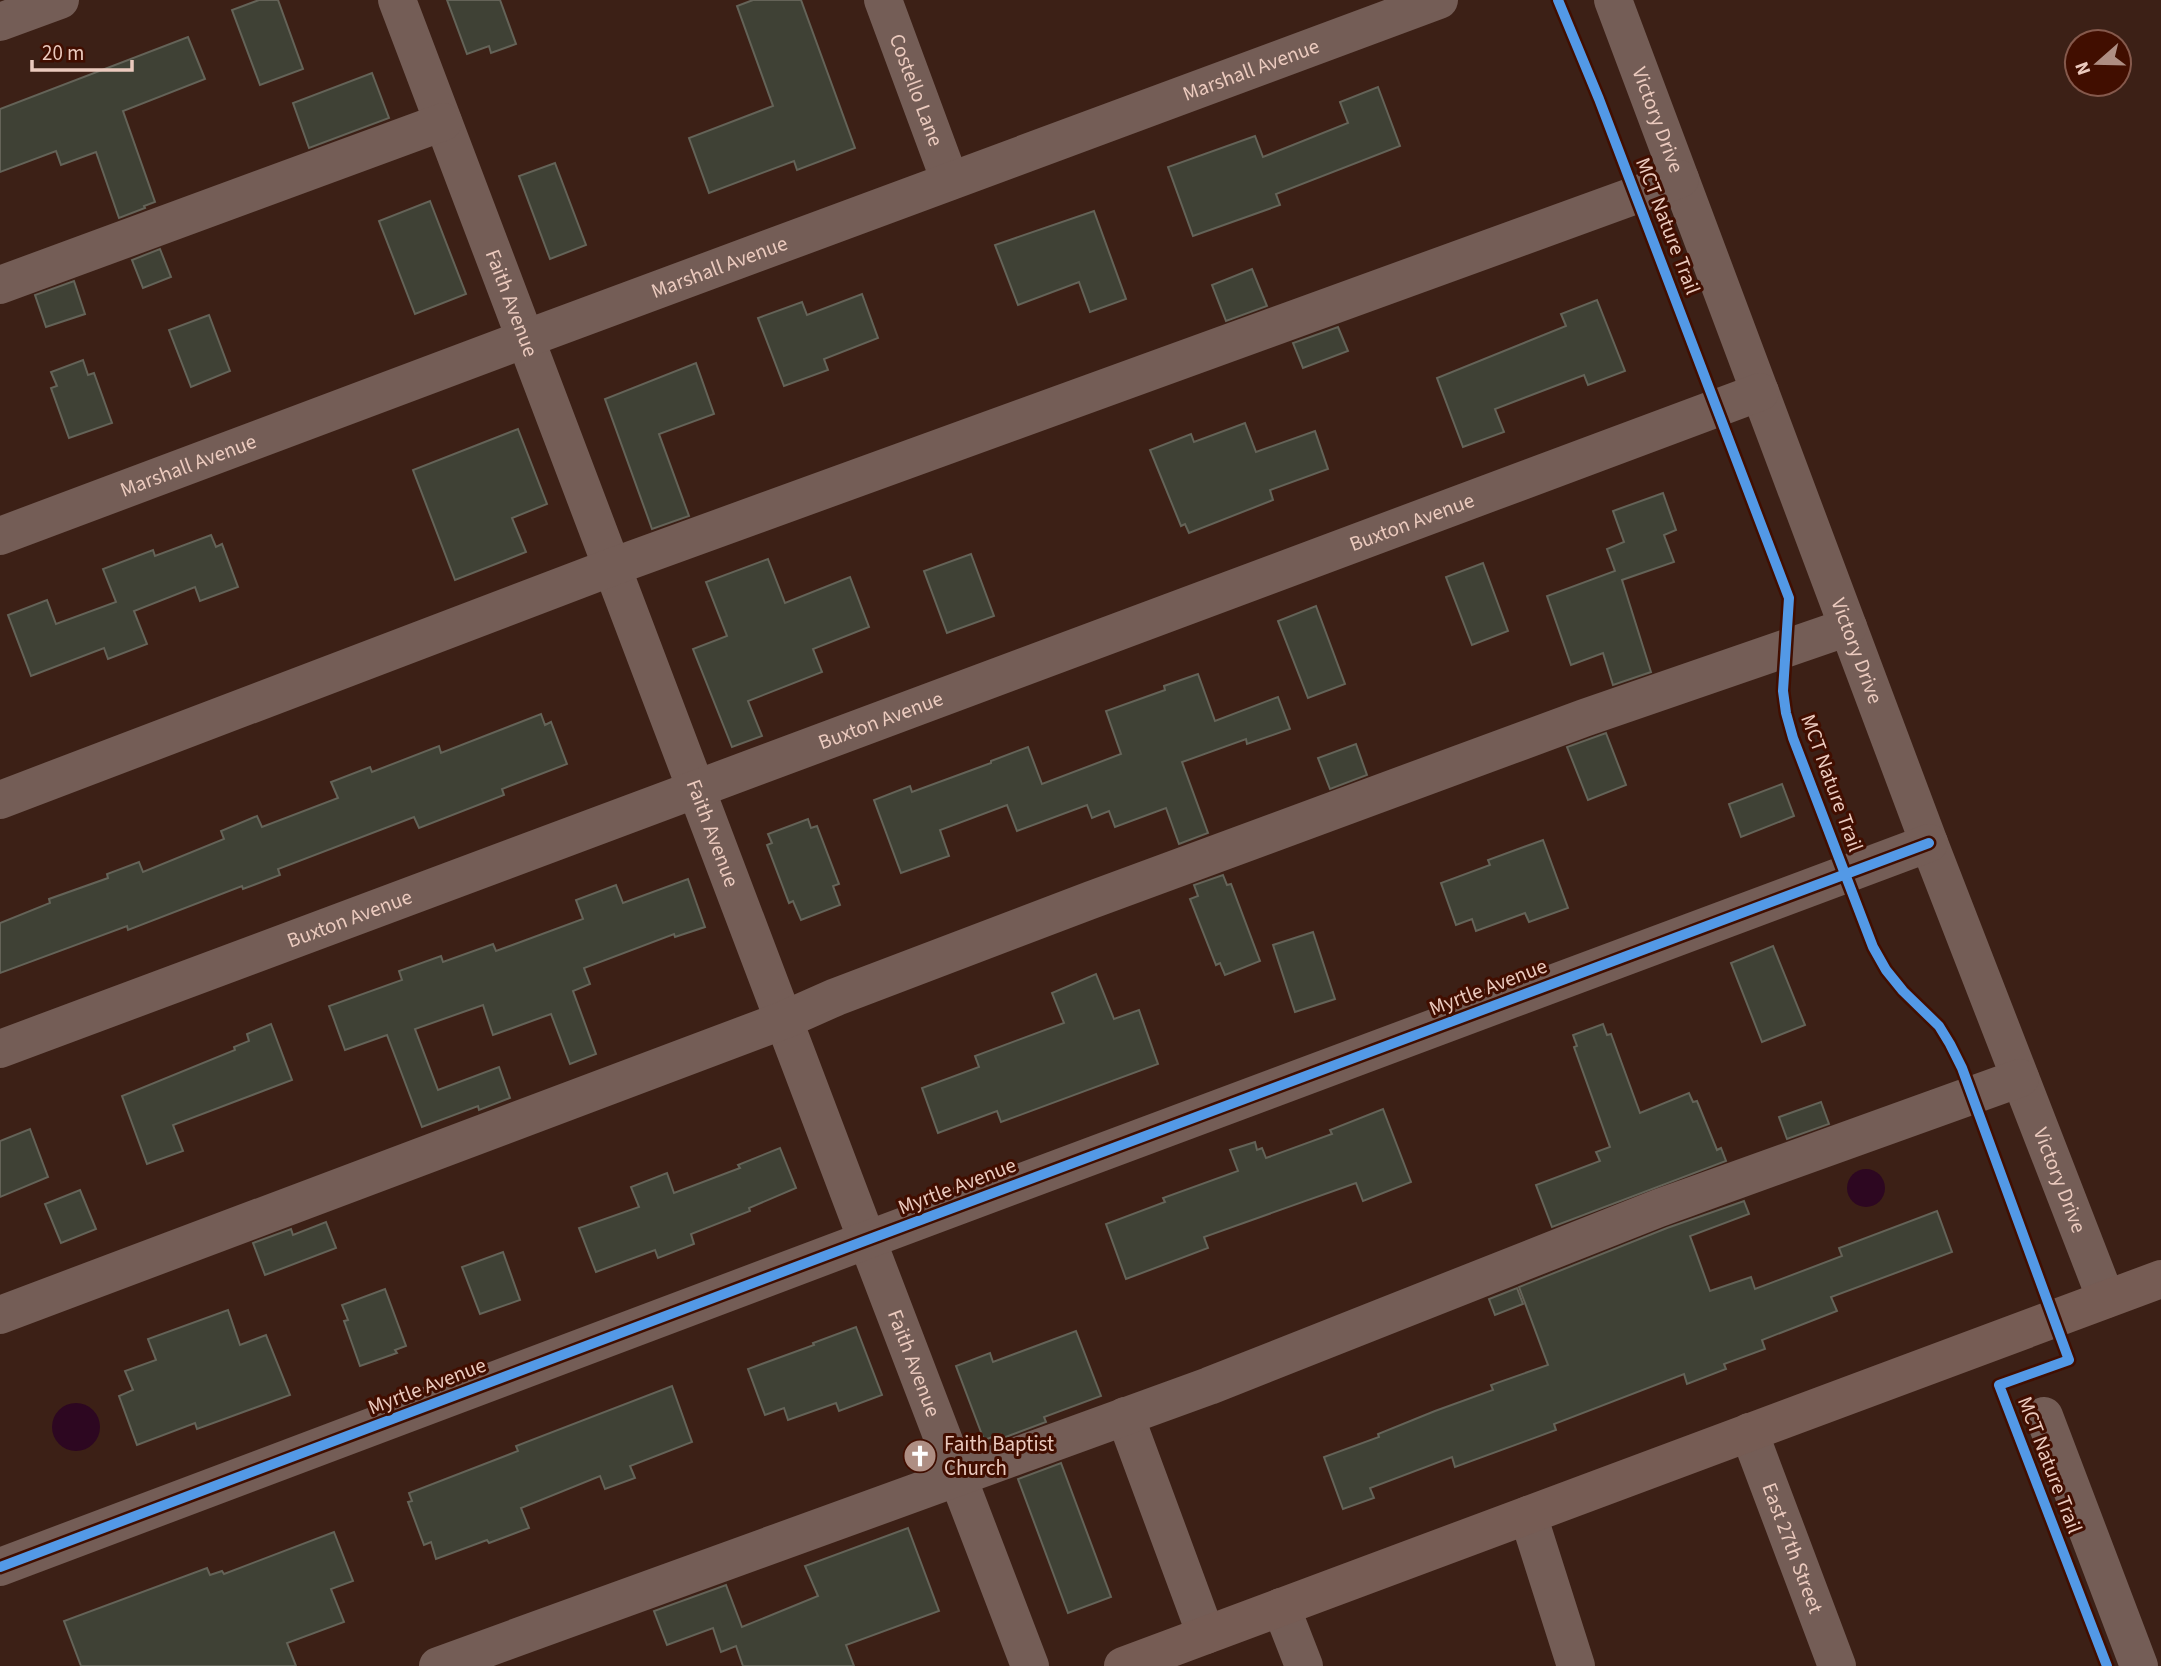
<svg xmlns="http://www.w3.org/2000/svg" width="2161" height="1666" font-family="'Source Sans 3',sans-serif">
  <rect width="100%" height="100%" fill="#3c2016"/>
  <!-- water -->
  <g fill="#2d0721">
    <circle cx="1866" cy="1188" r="19"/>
    <circle cx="76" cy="1427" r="24"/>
  </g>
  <!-- building -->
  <g fill="#3f4135" stroke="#646358" stroke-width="2">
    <path d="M259 0H278L303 69 260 85 232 10Z"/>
    <path d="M447 0H500L516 44 491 53 489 46 467 54Z"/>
    <path d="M753 0H801L855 148 797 170 794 161 709 193 689 138 773 106 737 6Z"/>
    <path d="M188 37 205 79 123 111 155 202 144 206 145 208 119 218 96 152 61 165 56 151 0 172V109Z"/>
    <path d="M372 73 389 118 309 148 293 103Z"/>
    <path d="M1378 87 1400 146 1276 194 1280 205 1193 236 1168 167 1255 136 1263 157 1348 123 1340 102Z"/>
    <path d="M555 163 586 245 550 259 519 176Z"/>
    <path d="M430 201 466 294 415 314 379 221Z"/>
    <path d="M1094 211 1126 299 1090 312 1079 282 1018 305 995 245Z"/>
    <path d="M160 249 171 277 143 288 132 260Z"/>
    <path d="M1252 269 1267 306 1226 321 1212 285Z"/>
    <path d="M74 281 85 314 46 327 35 295Z"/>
    <path d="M862 294 878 338 824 359 828 370 784 386 758 318 802 302 807 315Z"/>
    <path d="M1597 300 1625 371 1588 385 1584 375 1495 409 1504 432 1463 447 1437 378 1566 326 1561 314Z"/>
    <path d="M209 315 230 371 191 387 169 330Z"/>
    <path d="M1338 327 1348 351 1303 368 1293 343Z"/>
    <path d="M83 360 88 375 94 373 112 423 69 438 51 388 57 386 51 372Z"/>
    <path d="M696 363 714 414 659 434 689 516 652 529 605 399Z"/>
    <path d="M1245 423 1256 452 1315 431 1328 469 1270 490 1273 500 1189 533 1185 524 1181 526 1150 450 1191 434 1194 442Z"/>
    <path d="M518 429 547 504 512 518 526 552 455 580 413 470Z"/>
    <path d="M1663 493 1676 530 1664 535 1674 562 1622 580 1651 672 1613 685 1603 653 1571 665 1547 596 1615 571 1607 549 1624 542 1613 511Z"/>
    <path d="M211 535 216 547 222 544 238 587 200 601 195 587 134 611 147 644 108 659 104 648 31 676 8 615 47 600 56 624 116 602 103 569 153 550 155 556Z"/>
    <path d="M971 554 994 616 947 633 924 571Z"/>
    <path d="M768 559 785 603 850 577 869 627 813 649 822 672 748 701 762 736 732 747 693 649 727 636 706 582Z"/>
    <path d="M1483 563 1508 631 1472 645 1446 577Z"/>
    <path d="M1316 606 1345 684 1308 698 1278 621Z"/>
    <path d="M1198 674 1215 721 1278 697 1290 729 1247 744 1246 739 1182 762 1208 833 1179 844 1166 808 1115 827 1109 811 1092 818 1087 805 1017 831 1007 805 940 830 949 856 901 873 874 800 910 786 912 792 991 763V761L1028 747 1042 784 1121 754 1106 711 1165 690 1164 686Z"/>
    <path d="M541 714 545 725 551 722 567 764 502 789 504 795 419 828 414 817 278 869 280 875 243 889 242 886 128 930 127 926 0 973V923L50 903 49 899 108 878 107 874 139 862 143 872 224 839 221 831 257 816 262 827 338 798 331 782 370 767 372 772 439 746 441 753Z"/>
    <path d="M1606 733 1626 785 1588 800 1567 747Z"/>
    <path d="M1356 744 1367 775 1330 789 1318 758Z"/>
    <path d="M1782 784 1794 816 1741 837 1729 804Z"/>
    <path d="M808 819 811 828 817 826 839 884 833 886 840 905 801 920 793 901 789 903 767 845 772 843 768 834Z"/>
    <path d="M1543 840 1568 908 1529 922 1525 913 1476 931 1472 919 1456 925 1441 883 1490 865 1488 860Z"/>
    <path d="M1223 875 1227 885 1231 884 1260 961 1225 975 1220 963 1216 965 1190 899 1198 896 1194 885Z"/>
    <path d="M688 879 705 927 675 937 674 934 584 968 590 984 573 991 596 1054 570 1064 551 1014 493 1035 483 1005 415 1029 438 1090 499 1067 510 1098 479 1110 478 1106 422 1127 387 1035 345 1050 329 1006 402 980 399 971 441 956 443 962 493 944 496 951 583 919 576 900 616 885 623 903Z"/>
    <path d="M1313 932 1335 999 1295 1012 1273 945Z"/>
    <path d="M1773 946 1805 1025 1762 1042 1731 963Z"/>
    <path d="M1096 974 1114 1019 1139 1010 1158 1064 1001 1122 997 1111 938 1133 922 1088 979 1067 975 1056 1064 1023 1052 993Z"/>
    <path d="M271 1024 292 1080 173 1125 183 1151 147 1164 122 1096 235 1050 234 1047 249 1041 247 1034Z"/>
    <path d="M1603 1024 1607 1035 1611 1034 1640 1113 1689 1093 1693 1102 1697 1101 1717 1150 1721 1148 1726 1161 1552 1227 1536 1185 1600 1161 1596 1152 1610 1147 1574 1047 1577 1046 1573 1035Z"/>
    <path d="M1821 1102 1829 1124 1787 1139 1779 1117Z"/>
    <path d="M1383 1109 1411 1182 1363 1201 1356 1183 1204 1237 1208 1248 1126 1279 1106 1224 1165 1202 1163 1198 1238 1171 1230 1150 1255 1142 1257 1150 1262 1148 1266 1158 1332 1134 1330 1130Z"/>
    <path d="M30 1129 48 1177 0 1197V1141Z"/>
    <path d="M780 1148 796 1188 749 1208 750 1211 691 1234 694 1244 658 1258 655 1250 596 1272 579 1228 639 1207 631 1187 667 1173 674 1193 740 1168 738 1165Z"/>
    <path d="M80 1190 96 1229 61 1243 45 1204Z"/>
    <path d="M1744 1201 1749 1214 1690 1236 1710 1291 1751 1277 1755 1289 1842 1256 1839 1248 1937 1211 1952 1252 1831 1297 1837 1311 1762 1340 1765 1349 1724 1364 1726 1369 1687 1384 1684 1374 1554 1424 1556 1430 1455 1467 1452 1457 1370 1488 1374 1498 1343 1509 1324 1457 1379 1437 1378 1434 1435 1411 1493 1390 1491 1385 1548 1365 1519 1287 1667 1228Z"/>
    <path d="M326 1222 336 1248 265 1275 253 1243 291 1229 293 1235Z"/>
    <path d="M503 1252 520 1300 480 1314 462 1267Z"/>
    <path d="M1517 1288 1523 1304 1495 1315 1489 1299Z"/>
    <path d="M385 1289 406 1346 395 1350 397 1353 360 1366 344 1321 348 1320 342 1305Z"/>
    <path d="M228 1310 240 1345 266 1335 290 1395 197 1429 195 1423 137 1445 119 1396 133 1390 125 1371 156 1360 148 1339Z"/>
    <path d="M856 1327 882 1395 839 1411 836 1403 788 1420 784 1408 765 1415 748 1369 814 1345 813 1343Z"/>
    <path d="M1076 1331 1101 1396 1044 1417 1046 1422 1003 1438 1001 1434 984 1440 956 1366 990 1353 993 1362Z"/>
    <path d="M672 1386 692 1442 630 1466 635 1478 605 1489 600 1476 521 1508 529 1528 489 1543 487 1540 436 1559 431 1542 424 1545 408 1502 412 1501 409 1493 518 1451 516 1446Z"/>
    <path d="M1061 1463 1111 1597 1068 1613 1018 1479Z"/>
    <path d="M908 1528 939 1611 846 1645 854 1666H743L736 1646 721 1652 713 1628 667 1645 654 1611 726 1585 742 1627 818 1596 805 1566Z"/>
    <path d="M334 1532 353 1581 331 1589 344 1622 287 1643 296 1666H81L64 1621 207 1568 210 1575 222 1571 224 1574Z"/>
  </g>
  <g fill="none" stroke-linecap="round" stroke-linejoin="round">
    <!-- minor -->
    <g stroke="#745d56" stroke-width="38">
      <path id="s1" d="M397 0 867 1240 1030 1666"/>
      <path id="s2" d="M883 0 950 181"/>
      <path id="s3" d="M1613 0 1929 843 2106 1299"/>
      <path d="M0 22 60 0"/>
      <path d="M0 285 443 122"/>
      <path id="s4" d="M0 536 525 339 1439 0"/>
      <path d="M0 800 612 567 1680 179"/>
      <path id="s5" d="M0 1049 1760 392"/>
      <path d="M0 1315 784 1020 836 997 1091 900 1584 718 1848 627"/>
      <path d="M1125 1416 1206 1635"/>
      <path d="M2044 1416 2139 1666"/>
      <path id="s6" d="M1749 1432 1837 1666"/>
      <path d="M1528 1515 1576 1666"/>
      <path d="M0 1567 867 1240 1929 843"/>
      <path d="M1281 1607 1304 1666"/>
      <path d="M438 1666 1209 1386 1659 1208 2020 1078"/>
    </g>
    <!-- major -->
    <path stroke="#765c54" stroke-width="38" d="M1123 1666 2161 1279"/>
    <defs>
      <g id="cycleway">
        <path d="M1558 0 1599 99 1789 598 1783 691 1786 713 1793 738 1873 947 1886 970 1903 991 1939 1026 1950 1044 1962 1068 2069 1360 1999 1385 2107 1666"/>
        <path d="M0 1567 867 1240 1929 843"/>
      </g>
    </defs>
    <!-- cycleway casing -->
    <use href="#cycleway" stroke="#410e00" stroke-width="15"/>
    <!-- cycleway -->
    <use href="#cycleway" stroke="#5399e6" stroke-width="10"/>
  </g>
  <!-- icons -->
  <defs>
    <symbol id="church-disc" viewBox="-11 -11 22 22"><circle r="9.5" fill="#ae8e83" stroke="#410e00"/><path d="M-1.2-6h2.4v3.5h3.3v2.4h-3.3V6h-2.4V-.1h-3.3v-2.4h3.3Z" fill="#fff"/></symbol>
  </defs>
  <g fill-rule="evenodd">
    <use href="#church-disc" x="901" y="1437" width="38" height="38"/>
  </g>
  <g text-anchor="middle" stroke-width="6" stroke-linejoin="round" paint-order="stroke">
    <!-- street labels -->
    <g font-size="21" fill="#ebcabe" stroke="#410e00">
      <text dy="7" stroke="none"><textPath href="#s4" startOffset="1335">Marshall Avenue</textPath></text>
      <text dy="7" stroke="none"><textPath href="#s2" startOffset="96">Costello Lane</textPath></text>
      <text dy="7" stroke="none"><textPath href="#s3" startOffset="128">Victory Drive</textPath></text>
      <text transform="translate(1668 226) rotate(69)" y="7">MCT Nature Trail</text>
      <text dy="7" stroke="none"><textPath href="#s4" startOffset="768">Marshall Avenue</textPath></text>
      <text dy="7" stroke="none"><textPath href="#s1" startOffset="324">Faith Avenue</textPath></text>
      <text dy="7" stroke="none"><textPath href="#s4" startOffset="201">Marshall Avenue</textPath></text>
      <text dy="7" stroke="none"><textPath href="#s5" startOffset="1507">Buxton Avenue</textPath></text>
      <text dy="7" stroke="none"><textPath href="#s3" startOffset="695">Victory Drive</textPath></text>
      <text dy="7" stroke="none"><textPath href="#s5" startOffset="940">Buxton Avenue</textPath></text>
      <text transform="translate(1832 783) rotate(70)" y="7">MCT Nature Trail</text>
      <text dy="7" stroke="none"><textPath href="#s1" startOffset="891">Faith Avenue</textPath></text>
      <text dy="7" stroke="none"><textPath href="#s5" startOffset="373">Buxton Avenue</textPath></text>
      <text transform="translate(1488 987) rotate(-21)" y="7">Myrtle Avenue</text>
      <text dy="7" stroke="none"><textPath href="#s3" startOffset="1262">Victory Drive</textPath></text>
      <text transform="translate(957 1186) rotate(-21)" y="7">Myrtle Avenue</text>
      <text dy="7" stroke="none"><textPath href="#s1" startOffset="1458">Faith Avenue</textPath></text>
      <text transform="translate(427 1386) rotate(-21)" y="7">Myrtle Avenue</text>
      <text transform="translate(2050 1465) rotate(69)" y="7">MCT Nature Trail</text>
      <text dy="7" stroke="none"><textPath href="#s6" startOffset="124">East 27th Street</textPath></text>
    </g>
    <!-- poi labels -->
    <g font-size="21" fill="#ebcabe" stroke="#410e00" text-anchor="start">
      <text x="944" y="1451">Faith Baptist<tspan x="944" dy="24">Church</tspan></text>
    </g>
  </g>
  <!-- north arrow -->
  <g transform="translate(2098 63) rotate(250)"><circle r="33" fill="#410e00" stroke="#85594c" stroke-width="2"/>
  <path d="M0-5L12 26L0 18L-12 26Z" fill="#ae8e83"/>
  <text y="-10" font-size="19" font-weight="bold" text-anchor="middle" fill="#ebcabe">N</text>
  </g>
  <!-- scale -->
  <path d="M32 60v10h100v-10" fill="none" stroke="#ebcabe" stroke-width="3.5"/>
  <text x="42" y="60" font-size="21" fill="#ebcabe" stroke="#410e00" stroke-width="5" paint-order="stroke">20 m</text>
</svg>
